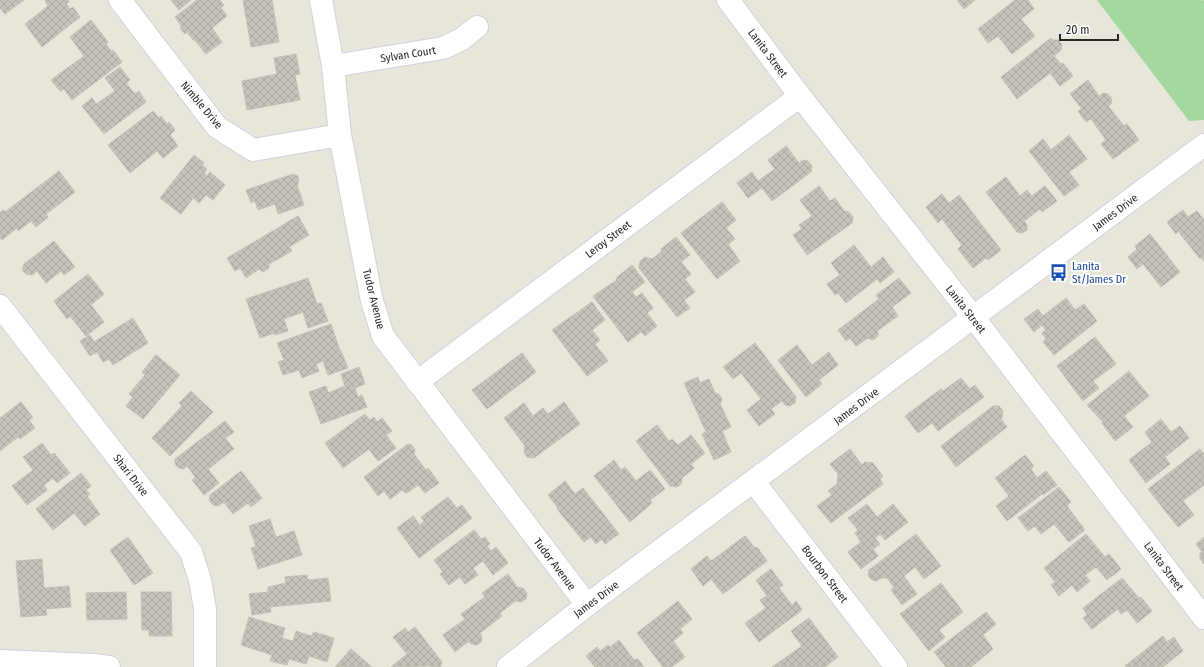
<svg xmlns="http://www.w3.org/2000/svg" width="1204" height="667" font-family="'Fira Sans Condensed',sans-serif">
  <defs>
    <pattern id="building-cross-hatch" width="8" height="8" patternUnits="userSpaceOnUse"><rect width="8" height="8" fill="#c4c2ba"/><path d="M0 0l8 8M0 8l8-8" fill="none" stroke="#a8a7a0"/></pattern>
  </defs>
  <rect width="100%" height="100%" fill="#e8e6db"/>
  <!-- park -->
  <path fill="#a3d99e" d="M1097 0H1203L1204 1V120L1189 121Z"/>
  <!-- building -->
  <g fill="url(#building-cross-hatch)" stroke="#c3c2b5">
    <path d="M0 0H24L5 14 0 8Z"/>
    <path d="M45 0H68L69 2 66 4 70 9 73 7 80 17 42 47 25 24 48 6Z"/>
    <path d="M171 0H191L179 10Z"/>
    <path d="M197 0H220L224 5 221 8 227 16 212 28 222 42 206 54 195 40 194 41 187 32 185 34 180 28 182 27 175 17Z"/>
    <path d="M243 0H272L279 42 251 47Z"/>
    <path d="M957 0H975L964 9Z"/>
    <path d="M1015 0H1028L1034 9 1021 19 1035 36 1012 54 998 36 988 43 978 29Z"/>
    <path d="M91 20 108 42 106 44 111 51 113 50 122 62 72 100 64 89 60 91 51 80 84 56 70 37Z"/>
    <path d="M1051 38 1053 40H1058L1062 44 1061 50 1054 56 1061 64 1063 63 1073 76 1060 86 1050 73 1017 99 1001 77Z"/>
    <path d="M296 54 300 74 295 75 300 100 247 110 242 81 277 74 274 58Z"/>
    <path d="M120 67 130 80 126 83 135 94 139 91 146 102 104 134 82 106 92 98 96 104 115 91 105 78Z"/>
    <path d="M1088 80 1099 96 1103 93 1108 94 1112 99 1111 104 1108 106 1124 126 1127 124 1139 140 1113 159 1101 144 1106 140 1091 119 1086 122 1078 111 1082 109 1070 94Z"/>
    <path d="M153 111 159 118 161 116 167 124 169 122 175 130 170 135 178 146 163 158 157 151 130 173 108 145Z"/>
    <path d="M1069 135 1087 159 1069 172 1079 185 1064 196 1029 151 1043 139 1051 150Z"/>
    <path d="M786 146 799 163 803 160 808 161 812 166 811 172 772 201 762 188 748 198 737 183 752 172 758 181 775 169 768 160Z"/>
    <path d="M194 155 204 163 202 165 207 169 204 173 207 176 210 172 225 185 213 200 206 195 199 203 193 198 181 214 160 198Z"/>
    <path d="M59 171 75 192 46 214 48 217 36 227 31 221 18 231 17 228 2 240 0 238V212L4 210 5 212Z"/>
    <path d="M293 174 298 176 299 181 297 185 304 205 278 214 275 204 258 210 255 201 251 203 246 190Z"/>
    <path d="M1006 177 1020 196 1027 190 1032 196 1045 186 1057 201 1042 212 1040 209 1024 221 1027 225V230L1022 233 1017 232 986 192Z"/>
    <path d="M819 186 830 201 835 198 844 211 849 212 853 217 852 223 807 255 793 235 802 229 799 225 812 216 800 200Z"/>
    <path d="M942 194 949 203 959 195 1001 250 988 260 986 258 973 268 958 249 962 245 942 219 938 223 926 207Z"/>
    <path d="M722 202 736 220 726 228 735 239 728 244 740 261 717 279 681 233Z"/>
    <path d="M1183 210 1188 217 1197 211 1204 220V261L1201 257 1200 259 1178 231 1176 234 1167 222Z"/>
    <path d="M298 216 309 235 289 247 292 251 269 264V268L263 272 259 269 246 278 240 268 235 271 227 258Z"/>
    <path d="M1150 234 1180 272 1161 287 1143 264 1137 269 1128 257 1137 249 1135 246Z"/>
    <path d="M676 237 690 255 681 262 691 274 685 279 695 292 684 300 690 308 677 317 639 268 640 261 645 257 652 259 662 251 661 249Z"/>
    <path d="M54 241 75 267 64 275 61 271 46 283 37 271 32 275 26 274 22 270 24 264Z"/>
    <path d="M854 245 871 267 883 257 894 272 880 283 877 279 846 303 838 293 835 295 827 284 840 275 831 263Z"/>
    <path d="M632 265 645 282 632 292 636 297 642 293 653 308 647 313 657 326 645 336 641 332 628 342 593 296 617 280 616 278Z"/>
    <path d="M88 274 104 294 91 305 104 322 86 336 70 316 67 319 54 301Z"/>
    <path d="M308 278 317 304 321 303 328 321 308 328 303 312 284 319 288 331 275 335V333L260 338 246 299Z"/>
    <path d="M899 278 911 293 892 307 898 316 877 331 878 332V336L873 340 868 338 856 346 850 338 846 341 838 330 879 299 876 295Z"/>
    <path d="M1066 298 1075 310 1084 304 1097 321 1054 355 1043 342 1046 339 1042 333 1046 330 1042 325 1034 332 1024 319 1038 309 1043 316Z"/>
    <path d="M592 302 605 320 592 330 600 340 595 344 608 361 587 376 552 330Z"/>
    <path d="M133 318 148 343 113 365 109 359 103 362 97 352 90 356 80 341 90 335 94 342Z"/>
    <path d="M331 324 340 351H341L348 368 328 375 323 361 316 364 319 371 302 378 299 370 283 375 278 362 284 360 277 343Z"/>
    <path d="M1095 337 1116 364 1093 381 1099 388 1083 401 1057 366Z"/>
    <path d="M755 343 796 397 795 403 790 406 785 405 782 401 771 409 775 414 759 426 747 410 761 399 741 373 733 379 723 367Z"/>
    <path d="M797 345 812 365 829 352 838 365 819 380 822 384 806 397 778 360Z"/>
    <path d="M522 353 536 372 487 409 472 390Z"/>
    <path d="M156 355 180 375 143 419 126 406 133 397 129 394 145 375 142 372Z"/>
    <path d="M359 367 365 384 355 388 358 397 362 395 367 407 321 424 309 392 326 386 328 393 345 386 341 374Z"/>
    <path d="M1129 371 1149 396 1124 416 1133 427 1115 441 1102 423 1103 422 1087 405Z"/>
    <path d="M698 377 700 383 709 379 715 393 720 395 722 400 720 404 731 427 722 431 731 452 714 460 702 434 706 432 684 383Z"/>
    <path d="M961 378 970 389 975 385 984 397 938 431 932 423 918 433 905 416 941 389 943 391Z"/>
    <path d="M191 391 213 412 170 456 152 438 182 406 179 403Z"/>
    <path d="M21 402 33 418 29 420 35 428 20 439 18 437 0 451V418Z"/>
    <path d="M564 402 580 424 534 458 527 457 524 452 525 446 504 418 524 403 533 416 543 408 548 414Z"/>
    <path d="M993 406H999L1003 411 1002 418 1001 419 1007 427 956 467 941 446Z"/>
    <path d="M365 414 370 420 374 417 377 422 382 418 392 431 386 435 396 448 378 461 369 449 343 468 325 443Z"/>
    <path d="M1161 419 1171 432 1180 426 1189 438 1165 457 1170 464 1146 483 1129 460 1152 442 1145 432Z"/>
    <path d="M225 421 234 432 225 438 234 449 208 469 219 483 204 495 192 480 196 478 187 466 184 469 179 468 175 464V459Z"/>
    <path d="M657 425 669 441 672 439 678 445 691 435 705 453 691 464 694 468 682 478 681 484 677 487 670 486 636 441Z"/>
    <path d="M42 443 51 455 54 453 70 473 57 483 53 478 44 485 47 490 27 505 12 486 33 470 23 457Z"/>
    <path d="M408 444 412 445 415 450 414 454 426 470 428 468 439 483 425 493 418 485 407 493 404 492 402 490 390 499 384 491 378 496 364 477Z"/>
    <path d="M850 449 862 465 865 462 873 463 883 476 880 479 883 484 831 523 817 506 832 495 828 491 837 484 838 474 830 464Z"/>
    <path d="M1200 449 1204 454V485L1183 501 1194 515 1178 527 1148 489Z"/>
    <path d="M1025 455 1034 466 1031 469 1037 478 1046 471 1057 485 1043 495 1042 494 1007 521 996 506 1009 496 995 478Z"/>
    <path d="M614 460 621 470 625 467 636 481 650 470 665 489 650 500 652 503 630 522 594 476Z"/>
    <path d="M241 471 262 498 251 507 248 503 233 514 224 502 219 506 213 505 209 500 210 495Z"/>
    <path d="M81 473 91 486 86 490 90 494 87 496 100 514 85 526 74 513 53 530 36 509Z"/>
    <path d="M565 481 575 494 583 488 619 534 605 544 602 539 596 544 591 537 584 542 557 509 558 508 548 495Z"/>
    <path d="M1059 487 1071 502 1067 506 1085 530 1069 542 1054 524 1041 534 1035 526 1028 531 1018 518Z"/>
    <path d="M448 497 457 508 462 505 472 518 419 558 397 528 413 516 420 525 424 521 421 517Z"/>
    <path d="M867 504 877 517 893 504 908 522 885 540 880 534 875 538 880 544 873 549 878 556 861 569 848 552 861 542 855 533 858 530 848 518Z"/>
    <path d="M270 519 276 537 294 531 302 555 258 569 251 548 256 547 249 526Z"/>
    <path d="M474 530 481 539 485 537 490 544 487 546 491 551 496 547 508 563 493 575 483 561 473 568 478 575 465 584 460 577 449 585 440 574 443 572 434 560Z"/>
    <path d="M916 534 941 566 924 579 915 567 904 576 917 594 902 605 891 590 894 587 887 578H881L876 581 872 580 868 576 869 570Z"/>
    <path d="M1086 534 1105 557 1109 554 1121 569 1107 580 1096 567 1085 575 1090 581 1077 592 1072 585 1059 596 1051 585 1055 582 1044 568Z"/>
    <path d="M745 536 755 548 757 547 767 561 723 594 711 579 703 586 691 569 707 556 711 561Z"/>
    <path d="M128 537 153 573 134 585 110 550Z"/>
    <path d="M1204 537V564L1200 559V553L1202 552 1196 544Z"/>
    <path d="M42 559 44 588 69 586 71 607 46 609 47 615 21 617 16 561Z"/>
    <path d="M771 569 783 585 779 588 792 605 796 601 802 610 759 642 745 623 766 608 760 600 767 596 756 580Z"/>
    <path d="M508 574 517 587 523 588 527 593 526 599 521 602 515 601 500 613 502 616 480 633 482 637 481 642 477 645 471 644 469 641 455 652 443 635 465 619 461 614 485 597 482 593Z"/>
    <path d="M307 575 308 580 328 578 331 601 270 607 271 612 252 615 249 594 268 592V587L286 583 285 577Z"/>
    <path d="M1122 578 1139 598 1141 597 1152 611 1137 623 1127 610 1121 614 1118 609 1092 629 1083 618 1087 615 1083 608Z"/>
    <path d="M941 583 963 612 939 630 945 637 929 651 900 614Z"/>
    <path d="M126 592 127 619 87 620 86 593Z"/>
    <path d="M141 592H171L172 636H149V630H142Z"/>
    <path d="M678 601 692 619 680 629 683 633 673 641 685 657 672 667H663L637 633Z"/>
    <path d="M986 612 996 624 983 635 993 649 971 667H946L934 652Z"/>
    <path d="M249 617 285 628 282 638 293 641 296 631 311 636 314 632 334 638 327 662 309 656 306 664 289 659 287 665 270 661 272 655 241 645Z"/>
    <path d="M809 618 838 657 825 667H817L816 666 814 667H772L802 646 791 631Z"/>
    <path d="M415 627 442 662 440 667 429 666 391 667 407 654 393 637 405 628 408 632Z"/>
    <path d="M1163 636 1167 642 1174 637 1183 651 1163 667H1126L1125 666Z"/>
    <path d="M619 640 634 660 638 659 644 667H595L586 656 597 647 600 651 608 645 610 647Z"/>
    <path d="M351 649 372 667H335Z"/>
  </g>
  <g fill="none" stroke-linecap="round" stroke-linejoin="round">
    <defs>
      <g id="minor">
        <path d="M120 0 217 127 253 150 340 135"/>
        <path d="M321 0 333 66 340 135 372 301 383 336 587 605"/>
        <path d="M728 0 800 96 974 318 1204 618"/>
        <path d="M333 66 443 48 462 39 477 27"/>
        <path d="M0 306 191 552 200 580 205 609V667"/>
        <path d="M417 382 800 96"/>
        <path d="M754 482 896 667"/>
        <path d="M0 661 94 665 109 667"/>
        <path d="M508 667 587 605 1204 145"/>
      </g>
    </defs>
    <!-- minor casing -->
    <use href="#minor" stroke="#d1d0df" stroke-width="24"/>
    <!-- minor -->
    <use href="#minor" stroke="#fff" stroke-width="22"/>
  </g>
  <!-- icons -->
  <defs>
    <symbol id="bus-bare" viewBox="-9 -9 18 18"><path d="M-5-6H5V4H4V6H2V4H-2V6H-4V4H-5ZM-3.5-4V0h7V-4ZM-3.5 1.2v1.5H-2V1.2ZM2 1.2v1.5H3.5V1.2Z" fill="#1a4fb4" stroke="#fff" stroke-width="2.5" paint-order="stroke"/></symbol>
  </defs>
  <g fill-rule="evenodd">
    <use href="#bus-bare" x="1046" y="260" width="25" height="25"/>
  </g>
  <g text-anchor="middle" stroke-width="4" stroke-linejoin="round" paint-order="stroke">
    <!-- street labels -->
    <g font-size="11" fill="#282828" stroke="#fff">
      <text transform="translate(768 53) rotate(53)" y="4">Lanita Street</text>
      <text transform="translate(408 54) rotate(-9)" y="4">Sylvan Court</text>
      <text transform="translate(202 105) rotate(50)" y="4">Nimble Drive</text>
      <text transform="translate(1115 212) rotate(-37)" y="4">James Drive</text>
      <text transform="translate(608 239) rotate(-37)" y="4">Leroy Street</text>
      <text transform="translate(374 299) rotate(76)" y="4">Tudor Avenue</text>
      <text transform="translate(966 309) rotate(52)" y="4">Lanita Street</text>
      <text transform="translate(856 406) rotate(-37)" y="4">James Drive</text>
      <text transform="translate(131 475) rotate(52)" y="4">Shari Drive</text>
      <text transform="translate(555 564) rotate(53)" y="4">Tudor Avenue</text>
      <text transform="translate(1164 566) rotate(53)" y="4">Lanita Street</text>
      <text transform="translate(825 574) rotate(53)" y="4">Bourbon Street</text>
      <text transform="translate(596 599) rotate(-37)" y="4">James Drive</text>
    </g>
    <!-- transit labels -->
    <g font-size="11" fill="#164399" stroke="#fff" text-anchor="start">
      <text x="1072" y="270">Lanita<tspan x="1072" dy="13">St/James Dr</tspan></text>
    </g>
  </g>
  <!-- scale -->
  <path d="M1060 34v6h58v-6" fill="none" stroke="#282828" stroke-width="2"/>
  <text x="1066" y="34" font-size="12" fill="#282828" stroke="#ffffff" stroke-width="3" paint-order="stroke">20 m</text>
</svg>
